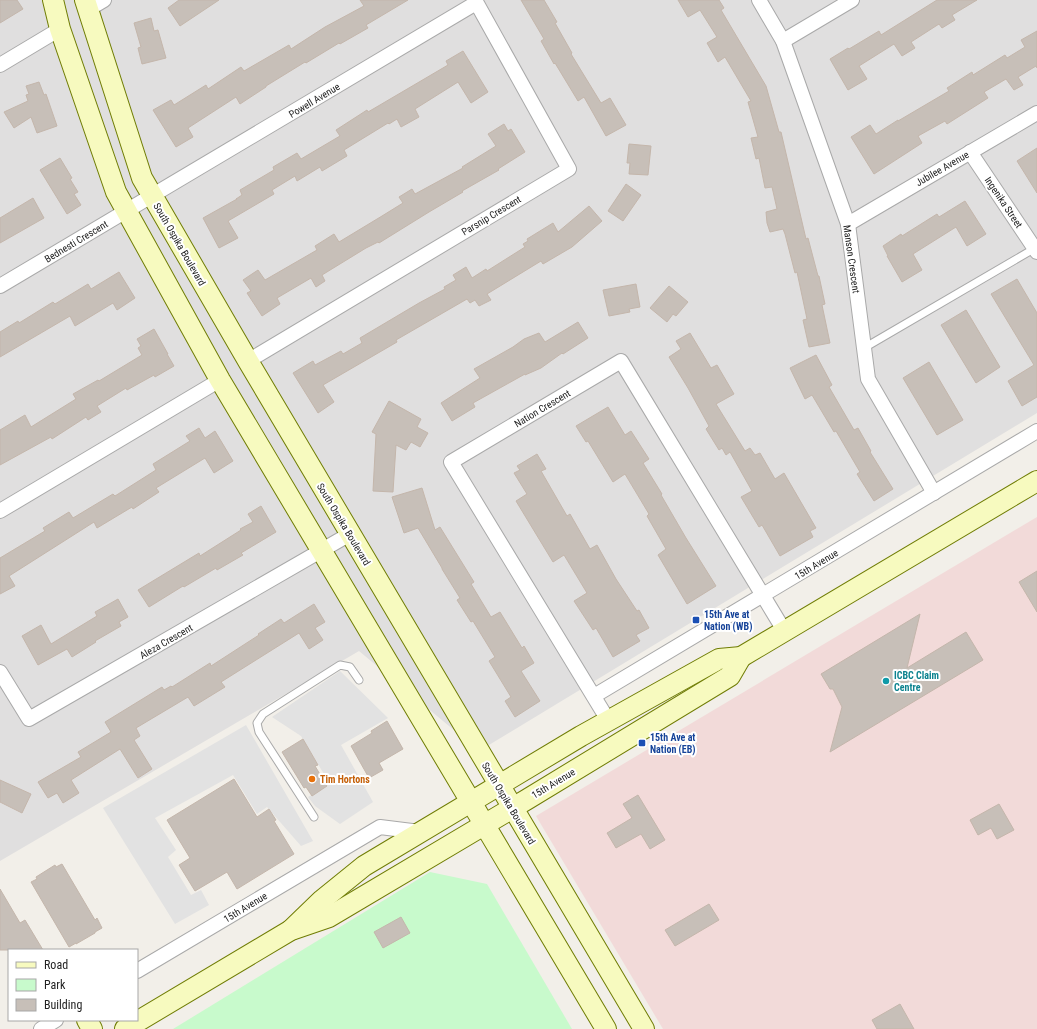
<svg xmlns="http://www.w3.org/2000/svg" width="1037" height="1029" font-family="'Roboto Condensed',sans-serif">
  <rect width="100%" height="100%" fill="#f2efe9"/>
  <!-- residential -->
  <path fill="#e0dfdf" d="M0 0H1037V413L479 751 359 651 0 861Z"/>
  <!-- commercial -->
  <path fill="#f2dad9" d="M1037 517V1029H663L536 816Z"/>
  <!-- park -->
  <path fill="#c8facc" d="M430 872 487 884 572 1029H173Z"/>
  <!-- parking -->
  <g fill="#e2e2e2">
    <path d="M340 671 388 718 341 745 373 802 340 824 315 806 308 797 330 784 301 736 272 717Z"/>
    <path d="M246 725 313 841 301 846 267 807 257 814 233 775 155 818 176 850 168 857 191 895 201 890 209 905 175 924 103 808Z"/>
  </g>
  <!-- building -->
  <g fill="#c7bfb8" stroke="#c4b6ab">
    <path d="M0 0H17L23 9 0 23Z"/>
    <path d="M179 0H219L180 26 168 8Z"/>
    <path d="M360 0H408L366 25 368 28 340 44 339 43 306 63 305 62 266 86V87L240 104 236 97 188 128 193 137 176 147 153 110 171 100 174 105 206 85 208 89 241 67 244 71 289 45 291 49 325 27 364 6Z"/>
    <path d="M521 0H544L557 22 555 23 572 53 571 54 601 103 610 98 626 125 606 136 584 97 578 101 555 63 554 64 541 41 544 39Z"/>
    <path d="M678 0H719L724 8 721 10 766 86 779 132H781L806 239 808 238 818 276H819L825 304 822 305 830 343 809 347 803 320 807 319 797 272 795 273 785 234 783 229 770 232 767 223 766 212 777 209 772 187 765 188 759 158 756 159 751 138 758 137 748 102 751 101 725 57 718 62 707 43 717 37 700 10 688 17Z"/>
    <path d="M937 0H977L952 15 955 20 942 28 939 24 911 42 915 48 902 56 894 44 859 66 867 79 848 90 830 59 848 48 849 49 879 31 881 35Z"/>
    <path d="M151 18 154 31 158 30 166 58 142 64 138 48 141 47 134 23Z"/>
    <path d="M1037 31V68L1036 66 1018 77 1023 85 1014 90 1006 79 984 92 988 98 947 124 945 121 918 136 922 143 874 174 851 137 870 125 876 134 898 120V121L949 91 947 88 972 72 973 75 1005 55 1007 58 1025 47 1021 40Z"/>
    <path d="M463 51 488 92 471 103 458 82 415 109 419 117 401 127 397 119 389 124 388 123 344 150 347 156 322 171 320 167 297 181 295 176 272 190 274 194 228 221 238 238 219 248 203 218 237 199H236L242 195 240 190 274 170 273 167 297 153 301 159 340 136 336 130 367 110 368 112 414 85 448 65 446 61Z"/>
    <path d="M39 82 44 95 46 94 57 126 37 133 31 117 14 128 4 112 28 101 26 95 29 94 26 86Z"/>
    <path d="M504 124 508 131 511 129 525 152 498 169 499 170 462 191 463 192 429 212 379 243 378 242 366 248 322 275 325 281 316 287 311 278 277 298 280 304 262 316 247 293 251 291 243 280 258 270 265 280 317 250 315 246 334 234 339 242 382 216 403 203 399 197 412 189 415 194 463 168 462 167 496 146 488 134Z"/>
    <path d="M629 144 651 146 648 175 629 174 630 163H627Z"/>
    <path d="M1037 148V193L1017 161Z"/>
    <path d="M60 158 72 178 70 179 78 192 74 194 81 205 67 214 40 170Z"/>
    <path d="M626 184 641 195 623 221 608 211Z"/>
    <path d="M33 198 44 218 0 243V218Z"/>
    <path d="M965 201 986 234 967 246 956 227 913 254 922 270 902 282 887 256H888L883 246 901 234 902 236 937 214 939 217Z"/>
    <path d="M589 206 602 221 572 247 543 264 541 261 487 294 491 300 479 306 475 300 470 303 467 299 396 340 397 342 323 385 334 402 318 413 293 373 313 361 315 365 341 351 343 354 362 343 360 338 419 303 445 289 444 287 456 280 453 275 466 267 472 278 486 269 487 271 525 247 523 244 528 241 527 239 553 223 558 232Z"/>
    <path d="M119 272 135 298 117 310 113 303 75 326 70 316 0 357V332L18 321 19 323 53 302 55 304 88 284 91 289Z"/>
    <path d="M1017 279 1037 313V397L1022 406 1008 381 1034 365 991 294Z"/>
    <path d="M636 284 640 307 629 309 630 312 609 316 603 290Z"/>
    <path d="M669 286 688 302 676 316 673 314 667 322 650 308Z"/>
    <path d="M966 310 1000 367 976 383 941 325Z"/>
    <path d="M578 322 588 338 563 354 562 353 541 368 525 375V374L473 403 475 407 452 421 441 403 480 378 474 369 513 347 524 339 539 333 545 342Z"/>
    <path d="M154 329 168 354H167L174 366 155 377 154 375 127 390 126 388 97 406 101 412 88 420 86 417 52 439 51 437 0 465V430L25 415 31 427 76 399 73 394 98 380 99 381 142 355 138 348 141 346 137 339Z"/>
    <path d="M690 333 711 368 717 365 734 394 716 404 745 451 750 448 755 455 760 453 775 479 784 473 816 528 810 531 813 537 780 556 762 525 759 527 741 497 752 491 730 452 726 455 722 448 719 450 706 429 709 426 688 388 669 357 681 349 676 341Z"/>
    <path d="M816 355 832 385 829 387 854 430 858 428 871 451 870 452 893 489 874 501 857 474 860 472 836 431 834 432 812 395 805 399 790 368Z"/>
    <path d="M929 362 963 420 937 435 903 378Z"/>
    <path d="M389 401 421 419 417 427 428 433 420 447 411 442 406 450 396 445 393 492 373 491 376 434 372 432Z"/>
    <path d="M608 407 625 435 631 431 649 459 643 463 662 494 661 495 686 538 716 586 687 604 658 555 666 549 647 516 649 514 625 474 613 482 588 441 586 442 576 426Z"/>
    <path d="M199 428 205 438 215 431 233 461 214 473 205 458 156 488 159 492 133 509 132 507 97 528 94 522 9 576 15 586 0 594V558L45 531 43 528 69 512 73 518 113 494 115 496 156 470 153 464 190 441 186 436Z"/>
    <path d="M537 454 546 469 541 471 567 516 570 514 590 549 597 545 616 579 637 611 639 610 649 628 636 635 640 641 613 657 596 628 593 630 574 601 587 593 564 555 553 562 516 501 527 494 514 473 520 470 517 466Z"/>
    <path d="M422 488 435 530 440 527 474 582 471 584 491 617 500 612 522 648 524 646 534 663 521 671 540 701 515 717 505 701 511 697 489 661 495 657 473 621 471 622 457 600 460 598 442 569V568L418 528 404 533 392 497Z"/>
    <path d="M261 506 276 532 241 553 243 555 217 570 216 568 184 587 183 586 149 607 138 590 199 553 200 556 241 530 240 529 253 522 248 514Z"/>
    <path d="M1037 571V612L1019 582Z"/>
    <path d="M118 599 128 617 119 622 121 626 95 641 96 642 72 657 67 649 38 665 22 636 41 625 51 644 97 616 95 612Z"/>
    <path d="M314 604 325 622 315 628 323 640 309 649 299 633 221 682 225 687 194 706 188 697 136 728 140 736 134 740 152 769 138 778 120 749 71 780 79 793 63 803 57 793 48 798 38 782 81 757 78 752 111 732 105 722 162 687 164 690 171 686 172 687 210 663 211 666 259 635 258 634 281 619 284 623Z"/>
    <path d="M920 614 907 668 966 632 983 660 830 752 842 707 833 689H830L821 674Z"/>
    <path d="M387 721 403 749 379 763 383 770 369 778 351 746 372 733 371 731Z"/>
    <path d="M303 739 318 765 315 766 327 786 312 796 306 787 304 788 282 752Z"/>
    <path d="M234 779 257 817 269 809 276 820 274 821 294 854 237 889 227 872 195 891 179 865 190 858 167 820Z"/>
    <path d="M0 780 31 794 22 813 0 802Z"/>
    <path d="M638 795 665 840 650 849 641 834 616 848 607 833 632 818 623 804Z"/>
    <path d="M999 804 1014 830 997 839 991 828 978 835 970 820Z"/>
    <path d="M62 864 95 920 97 918 102 928 95 932V933L76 944V943L69 947 31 882 37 879 36 877 55 865 56 867Z"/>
    <path d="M0 889 20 923 25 920 43 950H0Z"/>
    <path d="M709 904 719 920 675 946 665 930Z"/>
    <path d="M401 917 410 933 383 948 374 932Z"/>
    <path d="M900 1004 914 1029H877L872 1020Z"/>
  </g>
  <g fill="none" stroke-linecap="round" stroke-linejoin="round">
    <defs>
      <g id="service">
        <path d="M864 348 1037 247"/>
        <path d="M314 817 259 732 257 723 263 714 340 665 350 667 359 680"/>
      </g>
      <g id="minor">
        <path d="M759 0 783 41 848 224 868 379 934 493"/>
        <path d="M87 10 104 0"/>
        <path d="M783 41 852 0"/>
        <path d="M0 65 60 29"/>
        <path d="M970 152 1037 252"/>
        <path d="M848 224 1037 113"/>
        <path d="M0 286 476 3"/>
        <path d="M248 361 569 169 475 0"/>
        <path d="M0 511 220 380"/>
        <path d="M0 672 29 719 350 534"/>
        <path d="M594 696 1037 431"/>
        <path d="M608 720 451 462 621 361 785 632"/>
        <path d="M137 971 380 827 420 832"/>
        <path d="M41 1029 56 1020"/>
      </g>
      <g id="secondary">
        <path d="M53 0 60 29 116 192 220 380 606 1029"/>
        <path d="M85 0 142 178 248 361 644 1029"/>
        <path d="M291 930 322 900 364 866 581 736 719 659 741 657 1037 481"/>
        <path d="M87 1020 92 1029"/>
        <path d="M125 1029 291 930 329 917 526 800 730 676 741 657"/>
      </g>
    </defs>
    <!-- service casing -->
    <use href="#service" stroke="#a9a9a9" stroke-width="9"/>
    <!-- minor casing -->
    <use href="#minor" stroke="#a9a9a9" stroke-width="16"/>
    <!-- secondary casing -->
    <use href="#secondary" stroke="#707d05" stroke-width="22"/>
    <!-- service -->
    <use href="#service" stroke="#fff" stroke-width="7"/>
    <!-- minor -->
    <use href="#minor" stroke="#fff" stroke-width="14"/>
    <!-- secondary -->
    <use href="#secondary" stroke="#f7fabf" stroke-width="20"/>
  </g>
  <!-- markers -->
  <g fill="#1a4fb4" stroke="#fff" stroke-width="1.5">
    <rect x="692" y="616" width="8" height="8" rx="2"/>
    <rect x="638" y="739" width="8" height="8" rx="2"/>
  </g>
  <circle fill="#0f9aa8" stroke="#fff" stroke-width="1.5" cx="886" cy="681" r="4"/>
  <circle fill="#e8710a" stroke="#fff" stroke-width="1.5" cx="312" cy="779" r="4"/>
  <g text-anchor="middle" stroke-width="4" stroke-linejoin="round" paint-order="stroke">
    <!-- street labels -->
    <g font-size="10" fill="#222" stroke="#fff">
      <text transform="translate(314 100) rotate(-31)" y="4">Powell Avenue</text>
      <text transform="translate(942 168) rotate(-30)" y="4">Jubilee Avenue</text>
      <text transform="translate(1004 202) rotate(56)" y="4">Ingenika Street</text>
      <text transform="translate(491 215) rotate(-31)" y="4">Parsnip Crescent</text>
      <text transform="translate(76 241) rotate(-31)" y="4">Bednesti Crescent</text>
      <text transform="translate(180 244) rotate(60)" y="4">South Ospika Boulevard</text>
      <text transform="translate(852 259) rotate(82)" y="4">Manson Crescent</text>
      <text transform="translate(542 408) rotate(-31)" y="4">Nation Crescent</text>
      <text transform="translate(344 524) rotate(59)" y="4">South Ospika Boulevard</text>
      <text transform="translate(816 564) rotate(-31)" y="4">15th Avenue</text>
      <text transform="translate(166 641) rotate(-30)" y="4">Aleza Crescent</text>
      <text transform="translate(553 783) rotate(-31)" y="4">15th Avenue</text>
      <text transform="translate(509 803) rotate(59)" y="4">South Ospika Boulevard</text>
      <text transform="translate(245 907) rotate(-31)" y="4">15th Avenue</text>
    </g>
    <!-- transit labels -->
    <g font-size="10" font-weight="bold" fill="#164399" stroke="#fff" text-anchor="start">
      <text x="704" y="618">15th Ave at<tspan x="704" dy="12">Nation (WB)</tspan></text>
      <text x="650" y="741">15th Ave at<tspan x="650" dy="12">Nation (EB)</tspan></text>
    </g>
    <!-- culture labels -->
    <g font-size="10" font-weight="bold" fill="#0d838f" stroke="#fff" text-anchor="start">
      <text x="894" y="679">ICBC Claim<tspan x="894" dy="12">Centre</tspan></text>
    </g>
    <!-- food labels -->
    <g font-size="10" font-weight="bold" fill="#c56008" stroke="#fff" text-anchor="start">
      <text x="320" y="783">Tim Hortons</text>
    </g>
  </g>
  <!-- legend -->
  <rect x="8" y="949" width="130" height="72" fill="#ffffff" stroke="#a7a7a7"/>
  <rect x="16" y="962" width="20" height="6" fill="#f7fabf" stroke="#a7a7a7"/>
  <text x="44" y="969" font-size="12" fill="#222222">Road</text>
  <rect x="16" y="979" width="20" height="12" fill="#c8facc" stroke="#a7a7a7"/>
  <text x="44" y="989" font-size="12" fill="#222222">Park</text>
  <rect x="16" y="999" width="20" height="12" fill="#c7bfb8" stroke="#a7a7a7"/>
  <text x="44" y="1009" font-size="12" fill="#222222">Building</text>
</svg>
